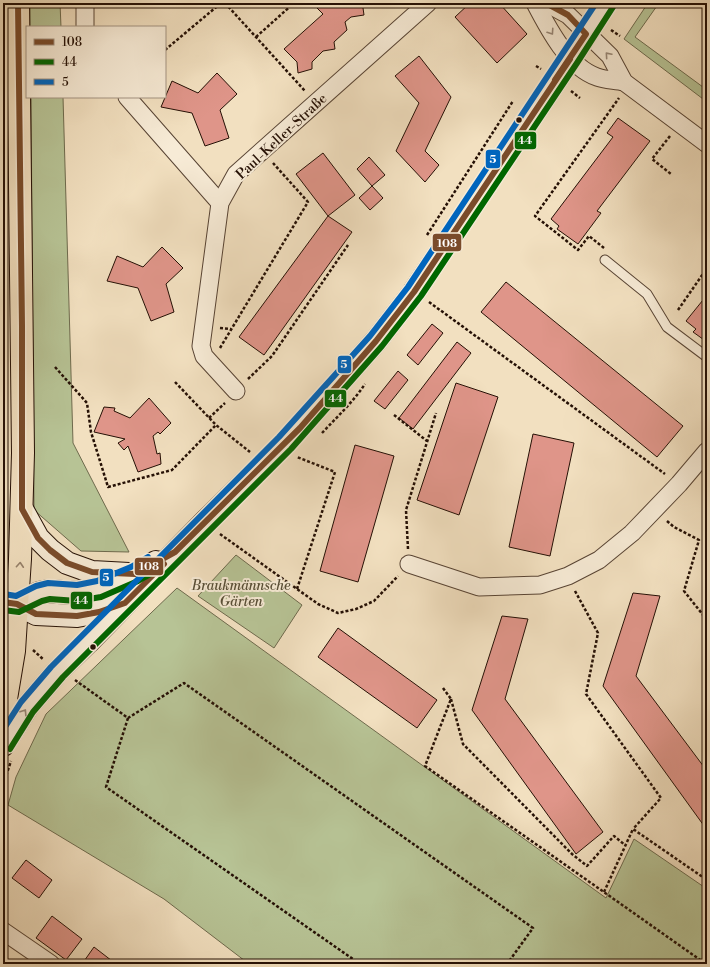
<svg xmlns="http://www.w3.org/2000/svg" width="710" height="967" font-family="'Libre Bodoni',serif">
  <rect width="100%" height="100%" fill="#f2e0c0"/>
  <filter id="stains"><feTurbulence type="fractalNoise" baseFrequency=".005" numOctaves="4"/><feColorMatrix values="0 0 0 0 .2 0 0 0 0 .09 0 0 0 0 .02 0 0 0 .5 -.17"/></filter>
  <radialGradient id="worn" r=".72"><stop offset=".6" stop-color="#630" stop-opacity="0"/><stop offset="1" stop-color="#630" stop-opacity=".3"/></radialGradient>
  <!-- green -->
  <g fill="#b7c395" stroke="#6e6a4d">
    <path d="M30 3H60L61 27H30Z"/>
    <path d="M648 3H659L635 37 707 90V102L624 39Z"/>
    <path d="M31 97H63L73 443 129 552 81 551 34 510Z"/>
    <path d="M236 555 302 605 274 648 198 596Z"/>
    <path d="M177 588 606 898 634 839 707 889V964H249L164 899 8 805 16 777 46 714Z"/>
  </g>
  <!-- building -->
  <g fill="#df9589" stroke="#251005">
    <path d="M320 3H369L363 8 364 15 351 17 345 22 347 30 334 42 335 49 323 51 312 62V69L298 73 297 62 284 49 323 14 316 7Z"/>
    <path d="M470 3H499L527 34 497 63 455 17Z"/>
    <path d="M419 56 451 97 425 151 439 165 425 182 396 151 419 103 395 76Z"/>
    <path d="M217 73 237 94 220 110 229 138 205 146 192 113 161 107 172 81 198 93Z"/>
    <path d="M618 118 650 141 597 211 601 213 578 244 557 229 559 226 551 219 613 137 607 133Z"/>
    <path d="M323 153 355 195 328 216 296 174Z"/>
    <path d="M369 157 385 175 372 186 357 169Z"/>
    <path d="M372 186 383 198 370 210 359 198Z"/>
    <path d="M328 216 352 232 264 355 239 337Z"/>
    <path d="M162 247 183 268 166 284 174 312 151 321 138 288 107 281 117 256 143 267Z"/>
    <path d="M506 282 683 426 657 457 481 312Z"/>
    <path d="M707 295V342L693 332 696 329 686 321Z"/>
    <path d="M432 324 443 333 418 365 407 355Z"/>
    <path d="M457 342 471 353 413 429 399 418Z"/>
    <path d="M398 371 408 380 385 409 374 401Z"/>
    <path d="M456 383 498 397 459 515 417 500Z"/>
    <path d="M149 398 171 423 160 434 158 432 153 436 157 454 160 453 161 464 138 472 128 446 124 450 118 443 125 439 94 432 104 407 115 408 114 411 130 418Z"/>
    <path d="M533 434 574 443 550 556 509 547Z"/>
    <path d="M355 445 394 456 358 582 320 571Z"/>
    <path d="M633 593 660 596 636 676 707 771V830L603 686Z"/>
    <path d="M502 616 528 619 505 699 603 832 576 854 472 710Z"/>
    <path d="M338 628 437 700 417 728 318 657Z"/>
    <path d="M26 860 52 880 39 898 12 878Z"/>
    <path d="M52 916 82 939 66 960 36 938Z"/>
    <path d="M94 947 116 964H82Z"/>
  </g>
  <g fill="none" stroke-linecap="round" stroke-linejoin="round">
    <defs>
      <path id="service" d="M605 260 647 294 667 327 707 357"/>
      <g id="minor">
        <path d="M85 3V27"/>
        <path d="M535 3C548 28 568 67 597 77 605 80 615 80 624 82"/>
        <path d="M546 3 568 15 610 56 624 82 707 144"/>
        <path d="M127 97 220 203"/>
        <path d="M236 391 204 356 201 346 220 203 236 174 428 3"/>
        <path d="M409 564 479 587 540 585 568 576 599 560 632 533 679 484 707 451"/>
        <path d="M3 931 51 964"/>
      </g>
      <g id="secondary">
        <path d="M22 509 38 538 50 550 67 563 92 572 129 574"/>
        <path d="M6 602 17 604 36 614 77 616 99 612 124 604"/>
        <path d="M17 604 39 593 49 591 77 593 99 589 135 574 156 562"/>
        <path d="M3 745 27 707 57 672 88 642 206 521 285 443 376 341 414 292 570 59 606 3"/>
      </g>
      <path id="primary" d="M3 717 14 651 17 604"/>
      <path id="trunk" d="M17 604 20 559 23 453 18 3"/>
    </defs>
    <!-- service casing -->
    <use href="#service" stroke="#584434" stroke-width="11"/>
    <!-- minor casing -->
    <use href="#minor" stroke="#584434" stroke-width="19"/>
    <!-- secondary casing -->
    <use href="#secondary" stroke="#251005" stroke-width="24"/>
    <!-- primary casing -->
    <use href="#primary" stroke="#251005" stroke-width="24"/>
    <!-- trunk casing -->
    <use href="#trunk" stroke="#251005" stroke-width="24"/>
    <!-- path -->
    <g stroke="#251005" stroke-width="2.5" stroke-dasharray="3 2" stroke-linecap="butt">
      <path d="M225 3 305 91"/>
      <path d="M611 30 620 36"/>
      <path d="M256 37 294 3"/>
      <path d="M165 50 221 3"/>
      <path d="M536 66 541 69"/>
      <path d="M571 91 580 98"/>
      <path d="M670 136 652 159 671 174"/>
      <path d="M427 235 513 101"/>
      <path d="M604 248 589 236 578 250 535 216 619 98"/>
      <path d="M429 302 665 474"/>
      <path d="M678 310 707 268"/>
      <path d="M220 328 231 329"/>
      <path d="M220 348 308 202 273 163"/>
      <path d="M55 367 87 403 91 432 108 487 172 470 216 425"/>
      <path d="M248 379 272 356 348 245"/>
      <path d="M175 382 216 425 250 452"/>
      <path d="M394 415 427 441"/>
      <path d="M209 418 225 403"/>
      <path d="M322 433C337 417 353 402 365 384"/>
      <path d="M667 521 674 527 699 540 684 591 707 620"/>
      <path d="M220 534 318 604 338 613 356 609 374 601 398 576"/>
      <path d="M408 549 406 510 436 413"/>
      <path d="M297 589 335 472 297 457"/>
      <path d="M575 591 598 633 586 694 661 798 633 829"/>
      <path d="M33 650 44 660"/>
      <path d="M75 680 128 718 184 683 533 928 507 964"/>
      <path d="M443 688 451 699 425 766 706 964"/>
      <path d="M451 699 463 744 572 854 587 866 614 836 625 845"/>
      <path d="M128 718 106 787 360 964"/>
      <path d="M3 785 11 761"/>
      <path d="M604 892 633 829 707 880"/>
    </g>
    <!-- service -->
    <use href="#service" stroke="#f7ebd6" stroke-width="9"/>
    <!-- minor -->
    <use href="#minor" stroke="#f7ebd6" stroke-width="17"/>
    <!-- secondary -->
    <use href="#secondary" stroke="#f7ebd6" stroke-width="22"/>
    <!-- primary -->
    <use href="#primary" stroke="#f2e0c0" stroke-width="22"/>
    <!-- trunk -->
    <use href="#trunk" stroke="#f2e0c0" stroke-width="22"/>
    <defs>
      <g id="bus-1">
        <path d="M18 3 22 326V509L38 538 50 550 67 563 92 572 135 574 175 552 300 428 376 341 414 292 570 59"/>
        <path d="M546 3 568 15 586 34 555 80"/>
        <path d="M3 602 17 604 36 614 77 616 99 612 125 603 164 564"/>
      </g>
      <g id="bus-2">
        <path d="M3 610 19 612 42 601 50 599 77 601 101 597 138 581 156 571"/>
        <path d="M10 749 33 712 63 677 291 449 382 346 421 296 577 63 613 7"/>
      </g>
      <g id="bus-3">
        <path d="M4 594 16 596 36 586 48 583 77 585 97 581 131 567 148 557"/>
        <path d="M3 730 21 702 51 667 279 437 370 336 408 287 596 3"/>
      </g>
    </defs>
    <!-- bus-1 casing -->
    <use href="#bus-1" stroke="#f7ebd6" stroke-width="9"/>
    <!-- bus-2 casing -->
    <use href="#bus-2" stroke="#f7ebd6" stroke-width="9"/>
    <!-- bus-3 casing -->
    <use href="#bus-3" stroke="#f7ebd6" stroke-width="9"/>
    <!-- bus-1 -->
    <use href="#bus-1" stroke="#7a4b2a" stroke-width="6"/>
    <!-- bus-2 -->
    <use href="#bus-2" stroke="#060" stroke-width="6"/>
    <!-- bus-3 -->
    <use href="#bus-3" stroke="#0065bd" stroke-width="6"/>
  </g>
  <!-- one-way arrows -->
  <defs><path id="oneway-chevron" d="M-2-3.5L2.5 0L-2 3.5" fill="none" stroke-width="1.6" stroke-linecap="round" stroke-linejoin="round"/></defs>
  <g stroke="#988878">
    <use href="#oneway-chevron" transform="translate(551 32) rotate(56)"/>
    <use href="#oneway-chevron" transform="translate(608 55) rotate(-131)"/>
    <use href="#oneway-chevron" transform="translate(24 712) rotate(-57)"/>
  </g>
  <use stroke="#96826c" href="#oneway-chevron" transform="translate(20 565) rotate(-86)"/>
  <!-- markers -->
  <g fill="#251005" stroke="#f7ebd6" stroke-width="1.5">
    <circle cx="519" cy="120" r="3.5"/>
    <circle cx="93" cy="647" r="3.5"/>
  </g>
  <g text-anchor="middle" stroke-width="4" stroke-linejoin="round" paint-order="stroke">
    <!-- street labels -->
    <g font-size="14" fill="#251005" stroke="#f7ebd6">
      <text transform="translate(281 136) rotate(-43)" y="5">Paul-Keller-Straße</text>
    </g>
    <!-- park labels -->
    <g font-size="14" font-style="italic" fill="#584f37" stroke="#f7ebd6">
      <text x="241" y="590">Braukmännsche<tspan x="241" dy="16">Gärten</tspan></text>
    </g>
  </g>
  <g stroke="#f7ebd6" stroke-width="1.5">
    <rect x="514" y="131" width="23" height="19" rx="4" fill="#060"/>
    <rect x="485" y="149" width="16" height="20" rx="4" fill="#0065bd"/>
    <rect x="432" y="233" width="30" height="19" rx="4" fill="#7a4b2a"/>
    <rect x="337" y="355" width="15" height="19" rx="4" fill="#0065bd"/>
    <rect x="324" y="389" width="23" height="19" rx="4" fill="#060"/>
    <rect x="134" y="557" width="30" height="19" rx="4" fill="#7a4b2a"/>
    <rect x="99" y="568" width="15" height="19" rx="4" fill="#0065bd"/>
    <rect x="70" y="591" width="23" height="19" rx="4" fill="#060"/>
  </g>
  <g font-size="11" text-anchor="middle" font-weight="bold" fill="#fff">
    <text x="525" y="144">44</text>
    <text x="493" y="163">5</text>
    <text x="447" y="247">108</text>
    <text x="344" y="368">5</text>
    <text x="336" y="402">44</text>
    <text x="149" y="570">108</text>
    <text x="106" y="581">5</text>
    <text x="81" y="604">44</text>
  </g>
  <!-- margin -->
  <rect width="710" height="967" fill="none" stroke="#f2e0c0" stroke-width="16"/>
  <rect x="4" y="4" width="702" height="959" fill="none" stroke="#251005" stroke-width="2"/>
  <rect x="8" y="8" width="694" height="951" fill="none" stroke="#251005"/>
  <!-- legend -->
  <rect x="26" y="26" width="140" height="72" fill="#f7ebd6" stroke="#a39382"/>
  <rect x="34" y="39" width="20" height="6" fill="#7a4b2a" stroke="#a39382"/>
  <text x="62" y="46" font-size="12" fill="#251005">108</text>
  <rect x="34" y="59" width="20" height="6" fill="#006600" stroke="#a39382"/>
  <text x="62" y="66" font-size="12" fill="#251005">44</text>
  <rect x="34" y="79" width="20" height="6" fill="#0065bd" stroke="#a39382"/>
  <text x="62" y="86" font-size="12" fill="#251005">5</text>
  <rect width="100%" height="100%" filter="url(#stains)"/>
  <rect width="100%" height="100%" fill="url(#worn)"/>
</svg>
